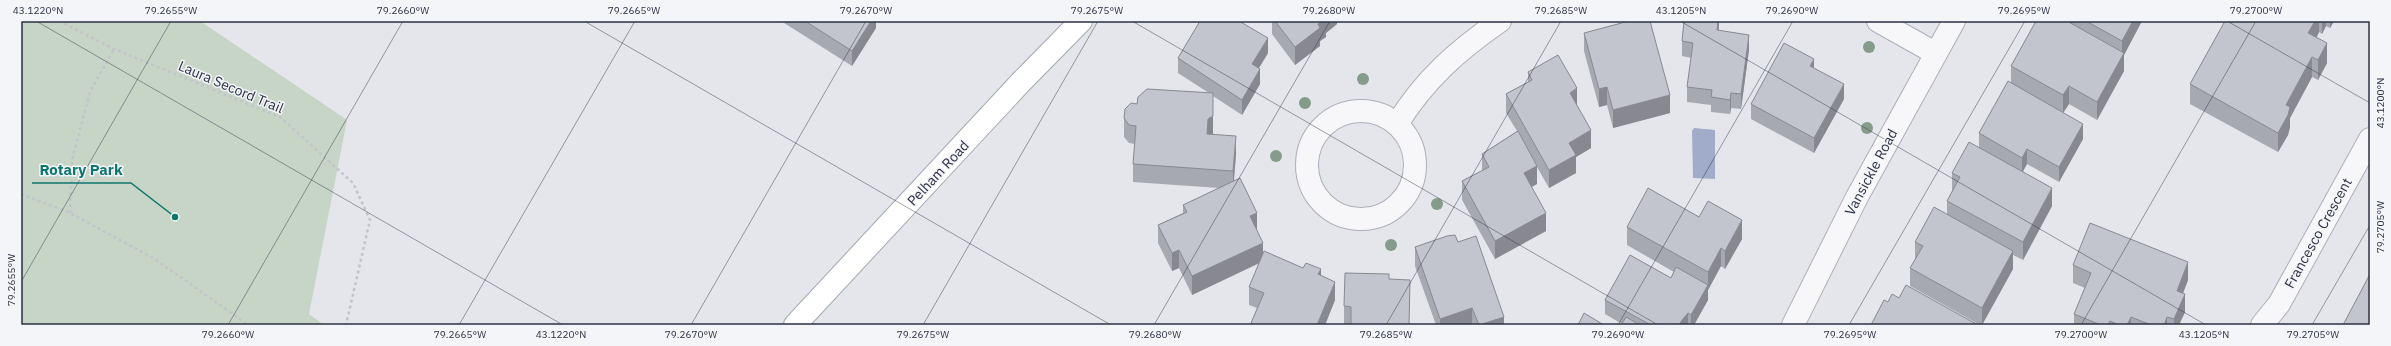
<svg xmlns="http://www.w3.org/2000/svg" width="2391" height="346" font-family="'IBM Plex Sans',sans-serif">
  <rect width="100%" height="100%" fill="#e4e6ec"/>
  <!-- green -->
  <path fill="#c6d5c6" d="M21 21H200L347 120 309 314 324 325H21Z"/>
  <!-- water -->
  <path fill="#a1acca" d="M1694 128 1715 130V179L1693 178 1692 131Z"/>
  <g fill="none" stroke-linecap="round" stroke-linejoin="round">
    <defs>
      <g id="minor">
        <path d="M1878 21 1935 53"/>
        <circle cx="1361" cy="165" r="54"/>
        <path d="M1397 124C1425 79 1457 51 1500 21"/>
        <path d="M1793 325 1857 197 1954 21"/>
        <path d="M2262 325 2279 304 2370 139"/>
      </g>
      <path id="major" d="M795 325 1021 82 1081 21"/>
    </defs>
    <!-- minor casing -->
    <use href="#minor" stroke="#adafba" stroke-width="24"/>
    <!-- major casing -->
    <use href="#major" stroke="#a4a8b7" stroke-width="24"/>
    <!-- path -->
    <g stroke="#c2c3cb" stroke-width="2.5" stroke-dasharray="3 3" stroke-linecap="butt">
      <path d="M59 21 114 49 280 117 353 183 370 220 346 325"/>
      <path d="M21 194 70 213 155 259 248 325"/>
      <path d="M70 213 72 160 90 92 114 49"/>
    </g>
    <!-- minor -->
    <use href="#minor" stroke="#f7f7fa" stroke-width="22"/>
    <!-- major -->
    <use href="#major" stroke="#fff" stroke-width="22"/>
  </g>
  <!-- trees -->
  <g fill="#869c8a">
    <circle cx="1869" cy="47" r="6"/>
    <circle cx="1363" cy="79" r="6"/>
    <circle cx="1305" cy="103" r="6"/>
    <circle cx="1867" cy="128" r="6"/>
    <circle cx="1276" cy="156" r="6"/>
    <circle cx="1437" cy="204" r="6"/>
    <circle cx="1391" cy="245" r="6"/>
  </g>
  <!-- wall -->
  <g fill="#a7a9b1">
    <path d="M781 21H876V28L852 66Z"/>
    <path d="M1272 21H1337V24L1326 33V37L1320 41V46L1295 65 1272 34Z"/>
    <path d="M1719 21 1718 30 1749 50 1741 109 1731 108 1730 114 1711 112V105L1687 102V87L1691 58 1682 56V41Z"/>
    <path d="M2036 21H2142L2124 55V71L2097 120 2069 104 2063 113 2083 139 2059 182 2027 164 2023 171 2052 206 2023 260 2013 255V269L1982 325H1980L1910 286V268L1915 260V242L1947 214V201L1952 191V173L1979 147V133L2011 83V66Z"/>
    <path d="M2225 21H2334L2330 28 2326 26 2322 34 2319 32 2317 37 2327 63 2318 80 2312 77 2290 118V127L2288 135 2278 152 2190 104V84Z"/>
    <path d="M1584 33 1670 113 1613 128 1607 105 1599 107 1584 51Z"/>
    <path d="M1268 53 1259 68 1260 84 1242 115 1213 96V134L1236 154 1234 181 1257 230 1263 255 1321 275 1335 300 1325 325H1251V323L1257 308 1249 305V287L1260 263 1192 295 1179 268 1172 271 1158 243V225L1183 213V205L1219 188 1133 182V164L1135 144 1129 143 1124 137V118L1137 104 1209 93 1178 73V58Z"/>
    <path d="M1814 68 1844 99 1814 153 1751 119V104Z"/>
    <path d="M1528 72 1577 106 1591 148 1576 157V173L1549 188 1537 167V184L1531 187 1546 231 1495 259 1462 200V181L1482 171V154L1517 131 1506 113V94L1528 82Z"/>
    <path d="M1699 217 1742 239 1725 269 1721 266 1708 290V300L1694 325H1621L1622 324 1605 314V300L1671 278 1674 272 1627 245V227Z"/>
    <path d="M1458 242 1504 325H1436L1415 266V247Z"/>
    <path d="M2073 265 2188 280 2183 293 2185 312 2179 325H2074V314L2085 288 2073 283Z"/>
    <path d="M1389 279 1410 298 1351 325H1344V306Z"/>
  </g>
  <!-- shaded-wall -->
  <g fill="#888990">
    <path d="M871 21H876V28L852 66V51Z"/>
    <path d="M1323 21H1337V24L1326 33V37L1320 41V46L1295 65V47L1318 24Z"/>
    <path d="M1718 21H1719V27L1717 45V30Z"/>
    <path d="M2133 21H2142L2124 55V71L2097 120V102L2122 56V41Z"/>
    <path d="M2315 21H2319V32L2308 53V33Z"/>
    <path d="M2322 21H2326V26L2322 34Z"/>
    <path d="M2330 21H2334L2330 28Z"/>
    <path d="M1749 35V50L1741 109V94Z"/>
    <path d="M1268 38V53L1252 79V64Z"/>
    <path d="M2327 43V63L2318 80V60Z"/>
    <path d="M2312 57V77L2290 118V127L2288 135 2278 152V133L2286 105Z"/>
    <path d="M1814 59V74L1810 66Z"/>
    <path d="M1260 69V84L1242 115V100Z"/>
    <path d="M1844 84V99L1814 153V138Z"/>
    <path d="M2069 86V104L2063 113V95Z"/>
    <path d="M1607 87V105L1599 107V89Z"/>
    <path d="M1577 88V106L1570 93Z"/>
    <path d="M1731 93V108L1730 114V100Z"/>
    <path d="M1670 95V113L1613 128V110Z"/>
    <path d="M1213 116V134H1207L1208 119Z"/>
    <path d="M2083 124V139L2059 182V167Z"/>
    <path d="M1591 130V148L1576 157V173L1549 188V170L1569 143Z"/>
    <path d="M1236 136V154L1233 189V171Z"/>
    <path d="M2027 149V164L2022 173V158Z"/>
    <path d="M1537 166V184L1524 191V173Z"/>
    <path d="M2052 188V206L2023 260V242Z"/>
    <path d="M1257 213V231L1250 216Z"/>
    <path d="M1546 213V231L1495 259V241Z"/>
    <path d="M1742 220V239L1725 269V251Z"/>
    <path d="M1263 243V261L1192 295V276Z"/>
    <path d="M1721 248V266L1708 290V300L1694 325H1691V315L1708 285V272Z"/>
    <path d="M1179 250V268L1172 271V253Z"/>
    <path d="M2013 251V269L1982 325V308Z"/>
    <path d="M2188 262V280L2177 309V291Z"/>
    <path d="M1321 269V287L1318 274Z"/>
    <path d="M1335 282V300L1325 325H1317Z"/>
    <path d="M2185 294V312L2179 325H2174V319Z"/>
    <path d="M1472 308V325H1440V319Z"/>
    <path d="M1688 313V325H1679L1682 320Z"/>
    <path d="M1504 317V325H1479Z"/>
    <path d="M2131 317V325H2127Z"/>
    <path d="M2167 317V325H2164Z"/>
  </g>
  <!-- building -->
  <g fill="#c2c4ce" stroke="#888990">
    <path d="M805 21H871L852 51Z"/>
    <path d="M1200 21H1239L1268 38 1252 64 1260 69 1242 100 1178 58Z"/>
    <path d="M1275 21H1323L1318 24 1320 28 1295 47Z"/>
    <path d="M1629 21H1650L1670 95 1613 110 1607 87 1599 89 1584 33Z"/>
    <path d="M1684 21H1718L1717 30 1749 35 1741 94 1731 93 1730 100 1711 97 1712 90 1687 87 1693 43 1682 41Z"/>
    <path d="M2036 21H2067L2124 53 2097 102 2069 86 2063 95 2011 66Z"/>
    <path d="M2086 21H2133L2122 41Z"/>
    <path d="M2225 21H2315L2308 33 2327 43 2318 60 2312 57 2286 105 2290 107 2288 115 2278 133 2190 84Z"/>
    <path d="M1784 43 1814 59 1810 66 1844 84 1814 138 1751 104Z"/>
    <path d="M1558 55 1577 88 1570 93 1591 130 1569 143 1576 155 1549 170 1506 94 1532 80 1528 72Z"/>
    <path d="M2008 81 2083 124 2059 167 2027 149 2022 158 1979 133Z"/>
    <path d="M1147 89 1213 93V116L1208 119 1207 134 1236 136 1233 171 1133 164 1136 126 1129 125 1124 118 1125 109 1131 103 1137 104 1138 97Z"/>
    <path d="M1518 131 1537 166 1524 173 1546 213 1495 241 1462 181 1489 167 1482 154Z"/>
    <path d="M1969 142 2052 188 2023 242 1947 201 1960 177 1952 173Z"/>
    <path d="M1240 178 1257 213 1250 216 1263 243 1192 276 1179 250 1172 253 1158 225 1187 212 1183 205Z"/>
    <path d="M1648 188 1699 217 1708 201 1742 220 1725 251 1721 248 1708 272 1627 227Z"/>
    <path d="M1934 207 2013 251 1982 308 1910 268 1923 246 1915 242Z"/>
    <path d="M2090 223 2188 262 2177 291 2185 294 2174 319 2167 317 2164 325H2151L2131 317 2127 325H2119L2110 321 2108 325H2101L2074 314 2091 273 2073 265Z"/>
    <path d="M1455 235 1458 242 1476 236 1504 317 1479 325 1472 308 1440 319 1415 247 1447 236Z"/>
    <path d="M1264 251 1303 268 1306 263 1321 269 1318 274 1335 282 1317 325H1255L1251 323 1264 293 1249 287Z"/>
    <path d="M1630 255 1671 278 1676 267 1708 285 1691 315 1688 313 1682 320 1679 325H1651L1605 300Z"/>
    <path d="M1345 273 1389 274V279L1410 280 1409 325H1351V307L1344 306Z"/>
    <path d="M2370 274V325H2343Z"/>
    <path d="M1906 285 1978 325H1871L1884 300 1888 302 1892 294 1899 298Z"/>
    <path d="M1584 313 1604 325H1578Z"/>
    <path d="M1626 317 1640 325H1621Z"/>
  </g>
  <!-- ticks -->
  <path fill="none" stroke="#2c3044" stroke-width="1" stroke-opacity="0.45" d="M36 21 563 325M584 21 1111 325M1132 21 1658 325M1680 21 2206 325M2227 21 2370 103M21 282 171 21M228 325 403 21M459 325 635 21M691 325 866 21M923 325 1098 21M1154 325 1330 21M1386 325 1561 21M1618 325 1793 21M1849 325 2025 21M2081 325 2256 21M2312 325 2370 225"/>
  <g text-anchor="middle" stroke-width="3" stroke-linejoin="round" paint-order="stroke">
    <!-- street labels -->
    <g font-size="14" fill="#2c3044" stroke="#f4f5f9">
      <text transform="translate(231 87) rotate(23)" y="5">Laura Secord Trail</text>
      <text transform="translate(1871 172) rotate(-62)" y="5">Vansickle Road</text>
      <text transform="translate(938 173) rotate(-47)" y="5">Pelham Road</text>
      <text transform="translate(2318 233) rotate(-61)" y="5">Francesco Crescent</text>
    </g>
  </g>
  <!-- callouts -->
  <path fill="none" stroke="#0f766e" stroke-width="1.5" d="M175 217L131 183H32"/>
  <circle fill="#0f766e" stroke="#f4f5f9" stroke-width="1.5" cx="175" cy="217" r="4"/>
  <g font-size="15" text-anchor="middle" font-weight="bold" fill="#0f766e" stroke="#f4f5f9" stroke-width="3" stroke-linejoin="round" paint-order="stroke">
    <text x="81" y="175">Rotary Park</text>
  </g>
  <!-- border -->
  <rect width="2391" height="346" fill="none" stroke="#f4f5f9" stroke-width="44"/>
  <rect x="22" y="22" width="2347" height="302" fill="none" stroke="#2c3044" stroke-width="1.5"/>
  <g font-size="10" text-anchor="middle" fill="#2c3044">
    <text x="38" y="14">43.1220°N</text>
    <text x="171" y="14">79.2655°W</text>
    <text x="403" y="14">79.2660°W</text>
    <text x="634" y="14">79.2665°W</text>
    <text x="866" y="14">79.2670°W</text>
    <text x="1097" y="14">79.2675°W</text>
    <text x="1329" y="14">79.2680°W</text>
    <text x="1561" y="14">79.2685°W</text>
    <text x="1681" y="14">43.1205°N</text>
    <text x="1792" y="14">79.2690°W</text>
    <text x="2024" y="14">79.2695°W</text>
    <text x="2256" y="14">79.2700°W</text>
    <text transform="translate(2380 103) rotate(-90)" y="4">43.1200°N</text>
    <text transform="translate(2380 227) rotate(-90)" y="4">79.2705°W</text>
    <text transform="translate(11 280) rotate(-90)" y="4">79.2655°W</text>
    <text x="228" y="338">79.2660°W</text>
    <text x="460" y="338">79.2665°W</text>
    <text x="561" y="338">43.1220°N</text>
    <text x="691" y="338">79.2670°W</text>
    <text x="923" y="338">79.2675°W</text>
    <text x="1155" y="338">79.2680°W</text>
    <text x="1386" y="338">79.2685°W</text>
    <text x="1618" y="338">79.2690°W</text>
    <text x="1850" y="338">79.2695°W</text>
    <text x="2081" y="338">79.2700°W</text>
    <text x="2204" y="338">43.1205°N</text>
    <text x="2313" y="338">79.2705°W</text>
  </g>
</svg>
